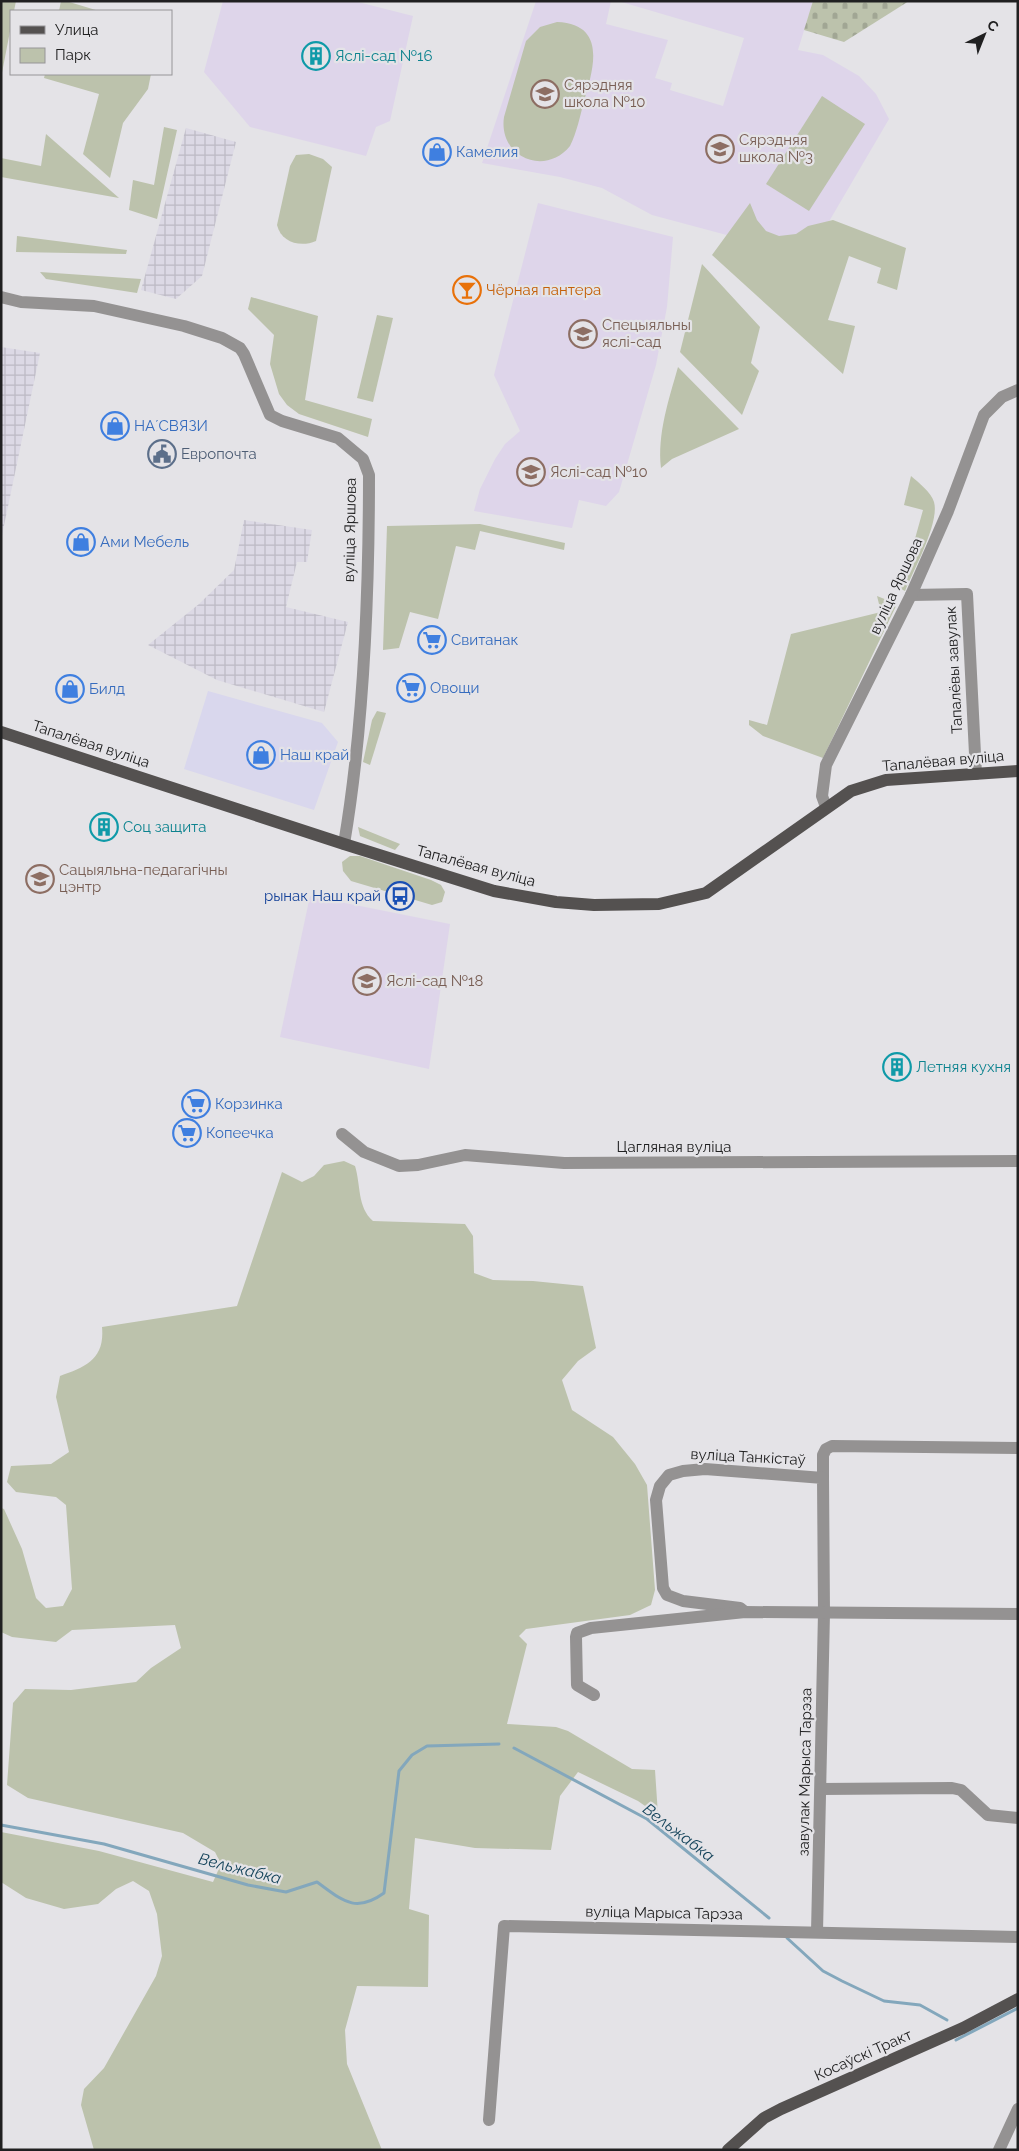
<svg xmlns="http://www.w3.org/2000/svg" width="1019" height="2151" font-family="Raleway,sans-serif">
  <defs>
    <pattern id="industrial-grid" width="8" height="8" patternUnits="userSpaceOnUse" patternTransform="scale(1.25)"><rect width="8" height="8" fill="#dcd9e5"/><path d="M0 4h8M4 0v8" fill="none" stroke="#bcbac4"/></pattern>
    <pattern id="cemetery-stones" width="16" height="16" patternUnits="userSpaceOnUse" patternTransform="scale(1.25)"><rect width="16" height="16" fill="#bcc2ac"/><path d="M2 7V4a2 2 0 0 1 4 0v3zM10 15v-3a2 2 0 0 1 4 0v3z" fill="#a1a694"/></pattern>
  </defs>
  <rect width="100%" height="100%" fill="#e4e3e7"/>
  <!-- commercial -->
  <path fill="#d9d7ed" d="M208 691 322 723 338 742 314 810 184 769Z"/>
  <!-- industrial -->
  <g fill="url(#industrial-grid)">
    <path d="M186 128 236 142 202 276 176 299 141 290Z"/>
    <path d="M1 347 40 353 1 540Z"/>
    <path d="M244 520 312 530 307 562H297L286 607 348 622 324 712 217 680 148 645 199 604 234 570Z"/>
  </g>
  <!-- education -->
  <g fill="#ded5ea">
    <path d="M223 1H354L413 16 390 121 376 127 366 156 250 127 204 72Z"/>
    <path d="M536 1H611L606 24 668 40 655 78 672 83 670 90 723 106 744 38 618 1H813L798 50 823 55 859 76 876 94 889 119 824 230 783 250 652 215 602 188 560 177 482 163Z"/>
    <path d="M538 203 673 237 667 307 656 365 619 492 606 506 579 500 572 528 474 511 480 489 495 459 505 444 520 431 494 375Z"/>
    <path d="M310 896 450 924 429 1069 280 1037Z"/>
  </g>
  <!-- green -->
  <g fill="#bcc2ac">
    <path d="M1 1H16L14 11H11V26L1 78Z"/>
    <path d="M61 1H66L99 11H59Z"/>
    <path d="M557 22C608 24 593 70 584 101 580 116 577 132 570 146 545 177 498 157 504 117L526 41 540 27Z"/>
    <path d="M45 74H151L148 89 123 123 110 178 83 154 99 94 44 78Z"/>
    <path d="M822 96 865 124 809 211 766 184Z"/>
    <path d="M164 127 177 130 157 219 129 210 133 180 154 185Z"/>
    <path d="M46 134 119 198 1 177V158L41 166Z"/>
    <path d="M309 154 323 159 332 167 316 241C300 248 281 242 277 225L290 166 296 155Z"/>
    <path d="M750 203 757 220 766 231 779 236 796 234 808 226 833 220 906 248 897 290 877 283 881 268 849 256 828 320 855 326 843 374 712 255Z"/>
    <path d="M17 236 127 250 126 254 16 252Z"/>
    <path d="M702 264 760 327 751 363 759 371 742 415 680 352Z"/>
    <path d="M40 272 141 279 137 293 46 279Z"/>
    <path d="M251 297 318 316 305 400 372 419 368 437 299 414 287 405 279 394 270 364 274 335 248 309Z"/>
    <path d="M377 315 393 318 373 402 357 398Z"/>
    <path d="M678 367 739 429 672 459 661 468C657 434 669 399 678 367Z"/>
    <path d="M911 476C919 483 931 492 934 502 940 522 913 571 905 591L901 589 923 510 904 505Z"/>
    <path d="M480 524 565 543 564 550 480 531 475 550 456 546 438 619 410 612 399 648 383 650 387 526Z"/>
    <path d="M877 596 897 604 823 758 763 736 749 725V720L767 725 791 634 881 612Z"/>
    <path d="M377 711 386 713 370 765 363 762 372 720Z"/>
    <path d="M358 827 400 844 395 850 360 836Z"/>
    <path d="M350 856H360L431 880 441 885 445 892 442 902 432 905 351 881 343 871 342 862Z"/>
    <path d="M344 1161 355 1166C361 1185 357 1207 373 1221L465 1224 473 1236 474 1273 493 1280 533 1281 583 1286 596 1348 578 1361 562 1380 572 1410 613 1437 635 1464 647 1485 655 1590 651 1605 630 1615 526 1629 519 1636 527 1644 507 1724 556 1727 568 1731 632 1769 655 1770 658 1815 638 1801 578 1772 560 1796 551 1850 475 1848 415 1838 409 1909 429 1915 428 1987 357 1986 345 2030 347 2064 382 2150H94L81 2105 84 2089 104 2068 156 1976 162 1956 157 1914 149 1891 133 1881 116 1889 98 1904 64 1909 26 1898 1 1882V1832L99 1851 213 1882 221 1864 215 1852 183 1833 28 1798 7 1785 13 1703 25 1689 71 1690 136 1682 151 1668 181 1648 175 1625 72 1630 56 1642 12 1637 1 1632V1508L4 1509 22 1549 36 1598 46 1608 63 1606 72 1589 66 1505 56 1497 16 1492 7 1482 11 1466 51 1464 69 1452 56 1397 60 1376C86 1367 105 1359 102 1327L237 1306 282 1172 302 1182 314 1176 324 1165Z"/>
  </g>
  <!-- cemetery -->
  <path fill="url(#cemetery-stones)" d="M813 1H909L844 42 804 30Z"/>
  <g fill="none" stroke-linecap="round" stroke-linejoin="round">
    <!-- stream -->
    <g stroke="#83a7bc" stroke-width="3">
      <path d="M514 1748 647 1819 769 1918"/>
      <path d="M1 1825 104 1844 248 1885 286 1892 317 1882C342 1900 355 1914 384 1893L399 1771 412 1755 427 1746 499 1744"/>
      <path d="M787 1938 823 1971 842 1981 884 2001 920 2005 947 2020"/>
      <path d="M956 2040 1018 2008"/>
    </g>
    <!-- minor -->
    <g stroke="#949292" stroke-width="12">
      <path d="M1 297 21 302 94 306 184 326 222 338 240 348 244 354 270 415 282 421 338 438 363 459 369 475C369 595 364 726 344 844"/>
      <path d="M911 595 967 594 976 774"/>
      <path d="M826 807 822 796 826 765 911 595 948 511 984 415 1002 397 1018 390"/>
      <path d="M342 1134 364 1152 399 1166 418 1165 465 1155 564 1163 1018 1161"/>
      <path d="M823 1478V1455L826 1449 832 1446 1018 1448"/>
      <path d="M745 1612 740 1608 683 1601 667 1595 663 1588 656 1500 660 1486 669 1475 683 1471 705 1469 823 1478 824 1613 817 1932"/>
      <path d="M594 1695 577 1685 576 1637 577 1633 591 1628 745 1612 1018 1614"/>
      <path d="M821 1789 952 1788 961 1790 988 1815 1018 1818"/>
      <path d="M489 2120 504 1926 1018 1937"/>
      <path d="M999 2150 1018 2109"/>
    </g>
    <!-- major -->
    <g stroke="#545150" stroke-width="12">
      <path d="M1 732 344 844 494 891 556 902 594 905 659 904 706 893 851 791 886 780 1018 771"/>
      <path d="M728 2150 764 2118 781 2109 963 2028 1018 1999"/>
    </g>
  </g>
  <!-- icons -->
  <defs>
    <symbol id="building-ring" viewBox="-11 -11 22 22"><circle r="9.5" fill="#e4e3e7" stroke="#0f9aa8" stroke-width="1.5"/><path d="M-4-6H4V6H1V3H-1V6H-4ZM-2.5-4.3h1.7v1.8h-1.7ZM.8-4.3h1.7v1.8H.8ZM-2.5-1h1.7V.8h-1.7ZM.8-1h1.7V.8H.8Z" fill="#0f9aa8"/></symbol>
    <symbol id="school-ring" viewBox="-11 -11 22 22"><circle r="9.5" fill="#e4e3e7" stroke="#8d6e63" stroke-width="1.5"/><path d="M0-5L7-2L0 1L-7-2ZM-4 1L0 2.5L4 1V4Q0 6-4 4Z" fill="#8d6e63"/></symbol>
    <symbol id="shop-ring" viewBox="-11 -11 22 22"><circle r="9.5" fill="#e4e3e7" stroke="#3f7fe0" stroke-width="1.5"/><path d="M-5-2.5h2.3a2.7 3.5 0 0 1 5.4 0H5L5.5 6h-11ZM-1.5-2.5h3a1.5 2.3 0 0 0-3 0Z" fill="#3f7fe0"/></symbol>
    <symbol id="bar-ring" viewBox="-11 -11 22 22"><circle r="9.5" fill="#e4e3e7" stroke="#e8710a" stroke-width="1.5"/><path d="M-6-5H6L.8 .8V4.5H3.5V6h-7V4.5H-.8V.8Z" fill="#e8710a"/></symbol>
    <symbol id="civic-ring" viewBox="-11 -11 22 22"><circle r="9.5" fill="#e4e3e7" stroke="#5c6f8a" stroke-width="1.5"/><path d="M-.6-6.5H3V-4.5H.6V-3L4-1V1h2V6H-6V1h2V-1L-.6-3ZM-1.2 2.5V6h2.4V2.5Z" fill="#5c6f8a"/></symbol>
    <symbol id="supermarket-ring" viewBox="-11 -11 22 22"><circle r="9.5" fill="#e4e3e7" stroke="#3f7fe0" stroke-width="1.5"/><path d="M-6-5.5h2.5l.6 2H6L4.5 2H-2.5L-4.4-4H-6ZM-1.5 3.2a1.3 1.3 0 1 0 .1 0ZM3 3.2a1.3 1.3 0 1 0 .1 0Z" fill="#3f7fe0"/></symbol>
    <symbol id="bus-ring" viewBox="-11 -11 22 22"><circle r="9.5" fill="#e4e3e7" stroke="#1a4fb4" stroke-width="1.5"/><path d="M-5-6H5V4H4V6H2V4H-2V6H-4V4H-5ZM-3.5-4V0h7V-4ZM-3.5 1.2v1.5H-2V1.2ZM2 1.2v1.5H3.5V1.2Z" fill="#1a4fb4"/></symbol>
  </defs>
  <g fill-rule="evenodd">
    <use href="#building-ring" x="300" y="40" width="32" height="32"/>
    <use href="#school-ring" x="529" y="78" width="32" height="32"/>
    <use href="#school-ring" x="704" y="133" width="32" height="32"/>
    <use href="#shop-ring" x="421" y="136" width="32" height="32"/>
    <use href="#bar-ring" x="451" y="274" width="32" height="32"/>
    <use href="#school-ring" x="567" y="318" width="32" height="32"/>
    <use href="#shop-ring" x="99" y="410" width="32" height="32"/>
    <use href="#civic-ring" x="146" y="438" width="32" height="32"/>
    <use href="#school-ring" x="515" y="456" width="32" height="32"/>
    <use href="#shop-ring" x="65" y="526" width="32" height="32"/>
    <use href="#supermarket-ring" x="416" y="624" width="32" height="32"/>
    <use href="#supermarket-ring" x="395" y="672" width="32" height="32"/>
    <use href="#shop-ring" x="54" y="673" width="32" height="32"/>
    <use href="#shop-ring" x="245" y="739" width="32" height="32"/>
    <use href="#building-ring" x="88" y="811" width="32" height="32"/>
    <use href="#school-ring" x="24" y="863" width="32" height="32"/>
    <use href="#bus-ring" x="384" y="880" width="32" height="32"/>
    <use href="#school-ring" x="351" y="965" width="32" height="32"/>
    <use href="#building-ring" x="881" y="1051" width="32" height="32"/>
    <use href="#supermarket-ring" x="180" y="1088" width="32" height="32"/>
    <use href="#supermarket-ring" x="171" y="1117" width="32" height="32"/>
  </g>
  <g text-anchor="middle" stroke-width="4.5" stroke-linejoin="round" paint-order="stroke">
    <!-- culture labels -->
    <g font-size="15" fill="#0d838f" stroke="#e4e3e7" text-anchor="start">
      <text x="335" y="61">Яслі-сад №16</text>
      <text x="123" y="832">Соц защита</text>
      <text x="916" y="1072">Летняя кухня</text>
    </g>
    <!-- education labels -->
    <g font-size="15" fill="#785e54" stroke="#e4e3e7" text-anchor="start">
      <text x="564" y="90">Сярэдняя<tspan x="564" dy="17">школа №10</tspan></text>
      <text x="739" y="145">Сярэдняя<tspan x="739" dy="17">школа №3</tspan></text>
      <text x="602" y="330">Спецыяльны<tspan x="602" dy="17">яслі-сад</tspan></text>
      <text x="550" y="477">Яслі-сад №10</text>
      <text x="59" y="875">Сацыяльна-педагагічны<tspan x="59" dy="17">цэнтр</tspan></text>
      <text x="386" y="986">Яслі-сад №18</text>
    </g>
    <!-- shop labels -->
    <g font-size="15" fill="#366cbe" stroke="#e4e3e7" text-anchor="start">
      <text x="456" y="157">Камелия</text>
      <text x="134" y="431">НАʼСВЯЗИ</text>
      <text x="100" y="547">Ами Мебель</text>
      <text x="451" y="645">Свитанак</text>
      <text x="430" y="693">Овощи</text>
      <text x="89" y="694">Билд</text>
      <text x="280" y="760">Наш край</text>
      <text x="215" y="1109">Корзинка</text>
      <text x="206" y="1138">Копеечка</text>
    </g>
    <!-- food labels -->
    <g font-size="15" fill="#c56008" stroke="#e4e3e7" text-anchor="start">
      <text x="486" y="295">Чёрная пантера</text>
    </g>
    <!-- service labels -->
    <g font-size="15" fill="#4e5e75" stroke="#e4e3e7" text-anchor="start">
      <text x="181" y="459">Европочта</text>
    </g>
    <!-- street labels -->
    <g font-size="15" fill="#202021" stroke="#e4e3e7">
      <text transform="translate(350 530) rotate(-89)" y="5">вуліца Яршова</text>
      <text transform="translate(896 586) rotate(-65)" y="5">вуліца Яршова</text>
      <text transform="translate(954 670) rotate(-93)" y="5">Тапалёвы завулак</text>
      <text transform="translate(91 744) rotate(18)" y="5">Тапалёвая вуліца</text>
      <text transform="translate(943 761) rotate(-5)" y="5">Тапалёвая вуліца</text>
      <text transform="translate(476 866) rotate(15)" y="5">Тапалёвая вуліца</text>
      <text x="674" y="1152">Цагляная вуліца</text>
      <text transform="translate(748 1457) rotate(3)" y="5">вуліца Танкістаў</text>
      <text transform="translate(805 1772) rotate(-89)" y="5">завулак Марыса Тарэза</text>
      <text transform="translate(664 1913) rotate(1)" y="5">вуліца Марыса Тарэза</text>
      <text transform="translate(863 2055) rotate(-24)" y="5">Косаўскі Тракт</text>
    </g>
    <!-- transit labels -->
    <g font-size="15" fill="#164399" stroke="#e4e3e7" text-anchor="end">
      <text x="381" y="901">рынак Наш край</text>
    </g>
    <!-- water labels -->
    <g font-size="16" font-style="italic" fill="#14435a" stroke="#e4e3e7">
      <text transform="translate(679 1832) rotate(37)" y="6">Вельжабка</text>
      <text transform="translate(240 1868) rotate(14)" y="6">Вельжабка</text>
    </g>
  </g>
  <!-- border -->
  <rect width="1019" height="2151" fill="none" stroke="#202021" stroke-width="5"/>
  <!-- legend -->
  <rect x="10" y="10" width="162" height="65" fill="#e4e3e7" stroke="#969598"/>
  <rect x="20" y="26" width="25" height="8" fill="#545150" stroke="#969598"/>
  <text x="55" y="35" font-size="15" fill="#202021">Улица</text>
  <rect x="20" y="48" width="25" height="15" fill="#bcc2ac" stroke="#969598"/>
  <text x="55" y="60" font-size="15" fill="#202021">Парк</text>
  <!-- north arrow -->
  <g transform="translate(984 35) rotate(43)" stroke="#e4e3e7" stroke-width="4" paint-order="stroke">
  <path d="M0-4L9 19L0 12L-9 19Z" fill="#202021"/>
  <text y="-8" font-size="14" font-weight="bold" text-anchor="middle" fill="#202021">С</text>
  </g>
</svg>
